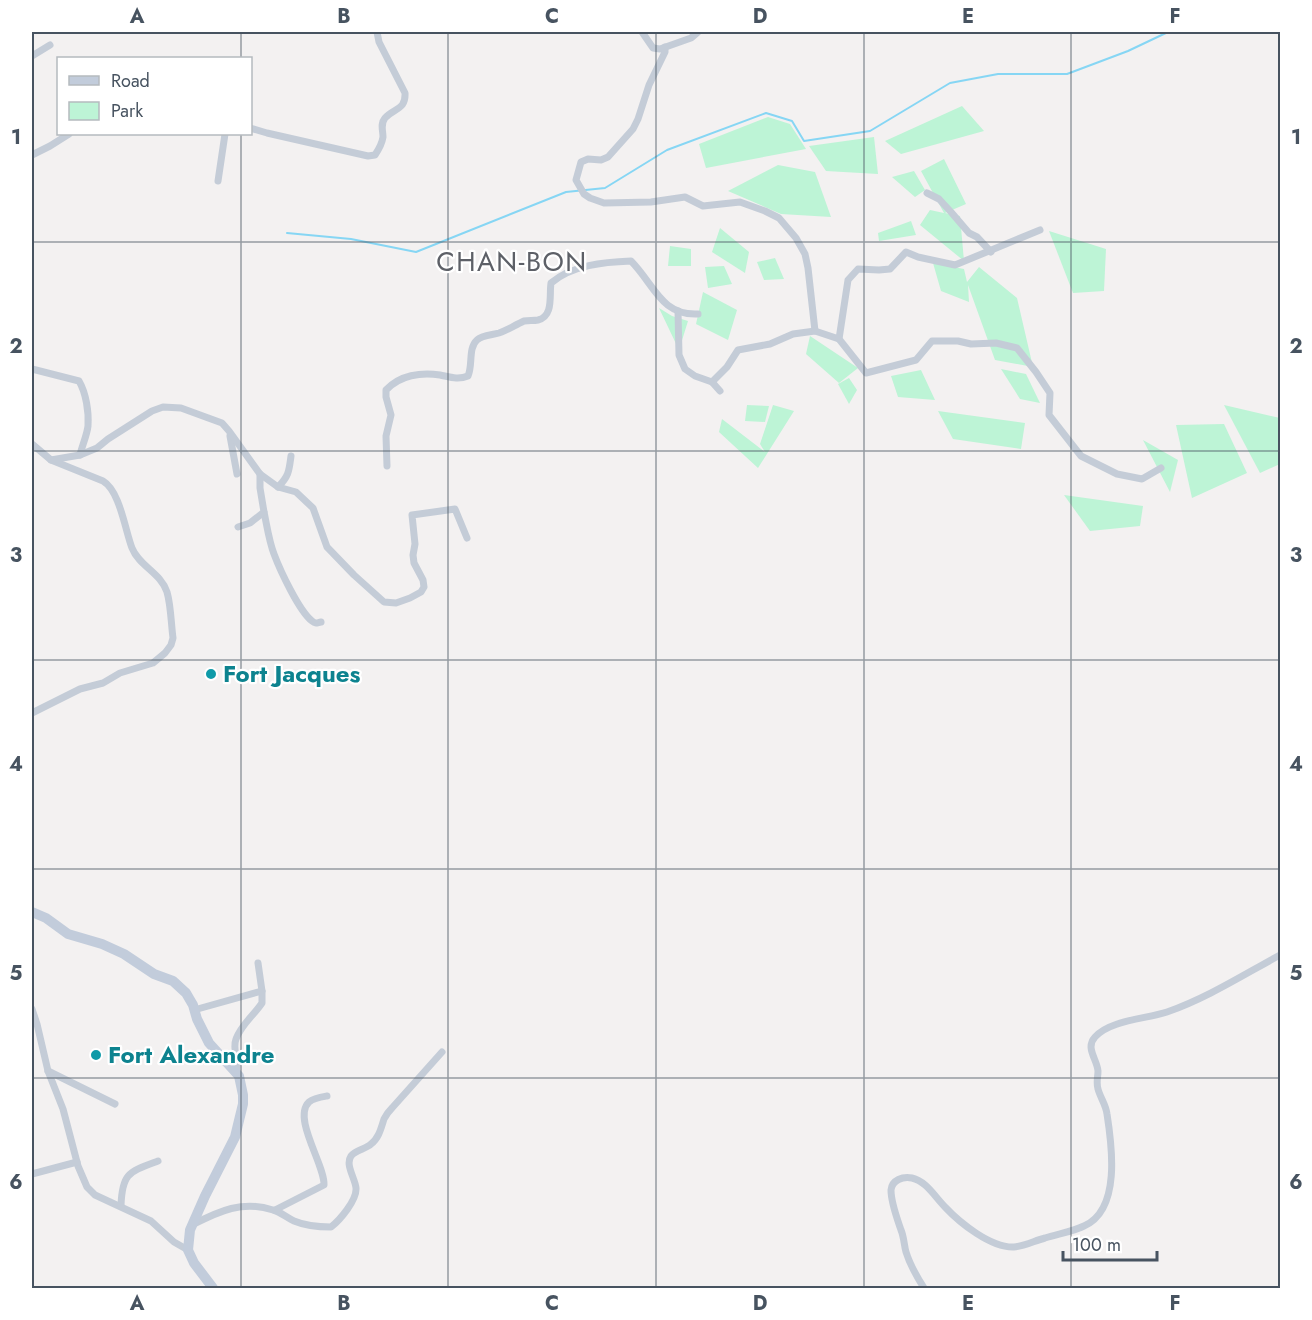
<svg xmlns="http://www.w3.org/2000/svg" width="1312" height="1320" font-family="Jost,sans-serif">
  <rect width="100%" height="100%" fill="#f3f1f1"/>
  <!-- green -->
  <g fill="#bdf4d6">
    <path d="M962 106 984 131 901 154 885 141Z"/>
    <path d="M768 117 790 124 806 149 706 168 699 144Z"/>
    <path d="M874 137 878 174 826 171 809 146Z"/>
    <path d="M944 159 966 204 945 213 960 216 964 261 920 225 930 210 944 213 921 171Z"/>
    <path d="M778 165 815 172 831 217 781 214 728 191Z"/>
    <path d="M914 171 925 190 915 197 892 177Z"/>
    <path d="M911 221 916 235 879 241 878 233Z"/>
    <path d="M720 228 749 252 745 273 712 252Z"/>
    <path d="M1049 231 1106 249 1104 291 1073 293Z"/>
    <path d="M670 246 691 249V266H668Z"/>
    <path d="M775 258 784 279 764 280 757 262Z"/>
    <path d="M933 263 964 269 967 282 979 267 1017 298 1033 367 995 360 968 285 969 302 941 291Z"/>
    <path d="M724 266 732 284 708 288 705 267Z"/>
    <path d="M703 292 737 310 728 340 696 324Z"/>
    <path d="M659 308 672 316 688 321 679 350Z"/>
    <path d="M810 336 858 368 839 383 806 354Z"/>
    <path d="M1001 369 1026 374 1040 403 1020 399Z"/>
    <path d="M921 370 935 400 898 397 891 376Z"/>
    <path d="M849 378 857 390 849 404 838 384Z"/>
    <path d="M747 405 769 406 765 422 745 421Z"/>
    <path d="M773 405 794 411 758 468 719 432 722 419 765 452 760 444Z"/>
    <path d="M1224 405 1280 418V464L1260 473Z"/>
    <path d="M938 411 1025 423 1021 449 953 439Z"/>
    <path d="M1224 424 1247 473 1192 498 1176 425Z"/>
    <path d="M1143 440 1178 460 1170 492Z"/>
    <path d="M1064 495 1143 506 1140 526 1090 531Z"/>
  </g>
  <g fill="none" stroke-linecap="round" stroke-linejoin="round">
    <!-- stream -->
    <path stroke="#86d6f4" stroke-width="2" d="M287 233 351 239 416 252 566 192 605 188 667 150 766 113 792 121 804 141 870 131 950 83 998 74H1067L1128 51 1168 32"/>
    <!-- street -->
    <g stroke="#c4ccd7" stroke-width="7">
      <path d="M642 32 653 48 660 49 691 38 698 32"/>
      <path d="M665 47V52L649 85 638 119 633 129 608 157 601 160 588 159 581 162 576 180 584 194 590 198 604 203 651 202 685 197 703 206 740 202 765 211 779 218 796 238 805 254 808 268 815 331 793 334 770 344 738 350 727 367 712 382"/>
      <path d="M32 56 50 45"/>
      <path d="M250 128 267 133 368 156 375 155C379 149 382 144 383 137 383 130 380 124 385 118 394 108 406 110 405 93L379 42 377 32"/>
      <path d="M32 155 50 146 69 134"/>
      <path d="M218 181 225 134"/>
      <path d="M927 193 939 199 951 212 969 233 977 237 991 252"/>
      <path d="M678 311 679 355 685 369 695 376 712 382 720 391"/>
      <path d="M815 331 839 339 866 373 916 360 932 341H958L971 344 996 343 1017 348 1036 372 1050 393 1049 415 1081 456 1117 474 1142 479 1161 468"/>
      <path d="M839 339 848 280 858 269 879 270 890 269 906 252 918 257 955 265 1040 230"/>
      <path d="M32 369 79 381C86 393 89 412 88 426 87 435 82 446 80 455"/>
      <path d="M230 436 237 474"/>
      <path d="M32 444 51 460 103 481C120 491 125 530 132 548 139 566 161 573 167 592 171 606 171 623 173 638L171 645 165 653 153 663 120 673 103 683 80 689 32 713"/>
      <path d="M51 460 80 455 97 448 108 439 152 411 163 407 181 408 222 423 229 431 260 474 278 487 296 492 313 508 327 547 354 575 384 602 396 603 410 598 421 592 424 587 423 580 414 563 413 555 415 544 412 515 455 509 467 538"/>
      <path d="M387 466 386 436 391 415 386 397V390C400 375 421 372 440 375 450 377 458 380 468 376 473 365 468 348 477 340 482 335 492 335 499 333 508 330 515 325 524 321 529 320 533 321 538 320 554 316 549 295 551 283 572 265 604 262 631 261 654 284 661 316 698 314"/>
      <path d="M278 487C289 476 289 471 291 456"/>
      <path d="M264 512C267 526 269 541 274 554 280 570 299 611 312 621 316 624 316 623 321 622"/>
      <path d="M238 527 250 523 264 512 260 488V474"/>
      <path d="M32 1009 37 1024 48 1071 63 1109 78 1166 87 1187 95 1195 151 1221 174 1242 188 1250"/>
      <path d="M194 1010 262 991"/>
      <path d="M48 1071 115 1104"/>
      <path d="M236 1072C239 1061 232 1049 236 1039 241 1025 254 1015 262 1003V991L258 963"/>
      <path d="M32 1174 77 1162"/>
      <path d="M121 1206C122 1173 129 1172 158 1161"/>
      <path d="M275 1210 324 1185C325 1165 292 1118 309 1102 314 1098 321 1097 327 1096"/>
      <path d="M192 1225C219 1211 243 1200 273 1210 281 1212 287 1218 294 1221 306 1226 318 1227 331 1227 340 1220 357 1200 356 1188 355 1178 345 1165 351 1156 355 1150 366 1149 371 1144 379 1138 381 1128 384 1119 386 1115 389 1111 392 1108L442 1052"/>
      <path d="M924 1288C917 1277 910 1265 906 1252 904 1245 904 1237 901 1230 897 1218 891 1203 891 1190 892 1180 903 1176 912 1178 926 1181 935 1197 945 1207 960 1223 991 1248 1014 1247 1025 1246 1034 1241 1045 1238 1057 1234 1072 1232 1084 1226 1121 1210 1112 1146 1107 1114 1106 1105 1100 1097 1098 1089 1096 1082 1098 1077 1098 1071 1097 1059 1085 1048 1095 1037 1110 1020 1146 1019 1167 1012 1207 998 1243 975 1280 955"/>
    </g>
    <!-- secondary -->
    <path stroke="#c2ccdb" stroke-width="10" d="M32 912 46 918 68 934 102 944 124 954 154 974 173 981 186 993 193 1005 197 1019 209 1043 239 1076 243 1095V1104L235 1137 205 1196 190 1230 188 1250 194 1263 213 1288"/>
  </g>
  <!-- grid -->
  <path fill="none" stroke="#475360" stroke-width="1.5" stroke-opacity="0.55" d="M241 32V58M448 32V1288M656 32V1288M864 32V1288M1071 32V1288M241 134V1288M32 242H1280M32 451H1280M32 660H1280M32 869H1280M32 1078H1280"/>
  <!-- markers -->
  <g fill="#0f9aa8" stroke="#fff" stroke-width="2">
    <circle cx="211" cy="674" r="6"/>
    <circle cx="96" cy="1055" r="6"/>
  </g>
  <g text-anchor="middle" stroke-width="4.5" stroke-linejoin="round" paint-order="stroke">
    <!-- culture labels -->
    <g font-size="24" font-weight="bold" fill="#0d838f" stroke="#fff" text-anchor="start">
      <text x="223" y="682">Fort Jacques</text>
      <text x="108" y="1063">Fort Alexandre</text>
    </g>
    <!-- quarter labels -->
    <g font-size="27" letter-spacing="1.5" fill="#5d6067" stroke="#fff">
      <text x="512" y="271">CHAN-BON</text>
    </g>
  </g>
  <!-- border -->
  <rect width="1312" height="1320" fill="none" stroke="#ffffff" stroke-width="66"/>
  <!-- legend -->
  <rect x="57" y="57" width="195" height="78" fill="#ffffff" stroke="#b5babf" stroke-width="1.5"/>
  <rect x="69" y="76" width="30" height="9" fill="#c2ccdb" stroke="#b5babf" stroke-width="1.5"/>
  <text x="111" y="87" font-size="18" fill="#475360">Road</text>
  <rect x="69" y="102" width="30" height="18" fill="#bdf4d6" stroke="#b5babf" stroke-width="1.5"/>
  <text x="111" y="117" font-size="18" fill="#475360">Park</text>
  <!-- scale -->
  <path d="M1063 1251v9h94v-9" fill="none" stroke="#475360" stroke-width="3"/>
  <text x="1072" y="1251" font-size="18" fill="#475360" stroke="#ffffff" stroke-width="4.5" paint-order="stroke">100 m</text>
  <rect x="33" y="33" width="1246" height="1254" fill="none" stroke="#475360" stroke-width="2"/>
  <g font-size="20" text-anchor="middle" font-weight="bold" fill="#475360">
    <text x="137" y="23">A</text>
    <text x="344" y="23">B</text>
    <text x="552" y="23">C</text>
    <text x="760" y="23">D</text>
    <text x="968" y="23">E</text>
    <text x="1175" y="23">F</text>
    <text x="16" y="144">1</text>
    <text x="1296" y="144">1</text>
    <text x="16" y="353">2</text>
    <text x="1296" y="353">2</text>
    <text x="16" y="562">3</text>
    <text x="1296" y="562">3</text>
    <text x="16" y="771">4</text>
    <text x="1296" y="771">4</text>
    <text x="16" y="980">5</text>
    <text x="1296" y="980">5</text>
    <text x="16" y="1189">6</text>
    <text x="1296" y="1189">6</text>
    <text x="137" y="1310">A</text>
    <text x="344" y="1310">B</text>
    <text x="552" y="1310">C</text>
    <text x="760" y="1310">D</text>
    <text x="968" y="1310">E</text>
    <text x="1175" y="1310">F</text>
  </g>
</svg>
